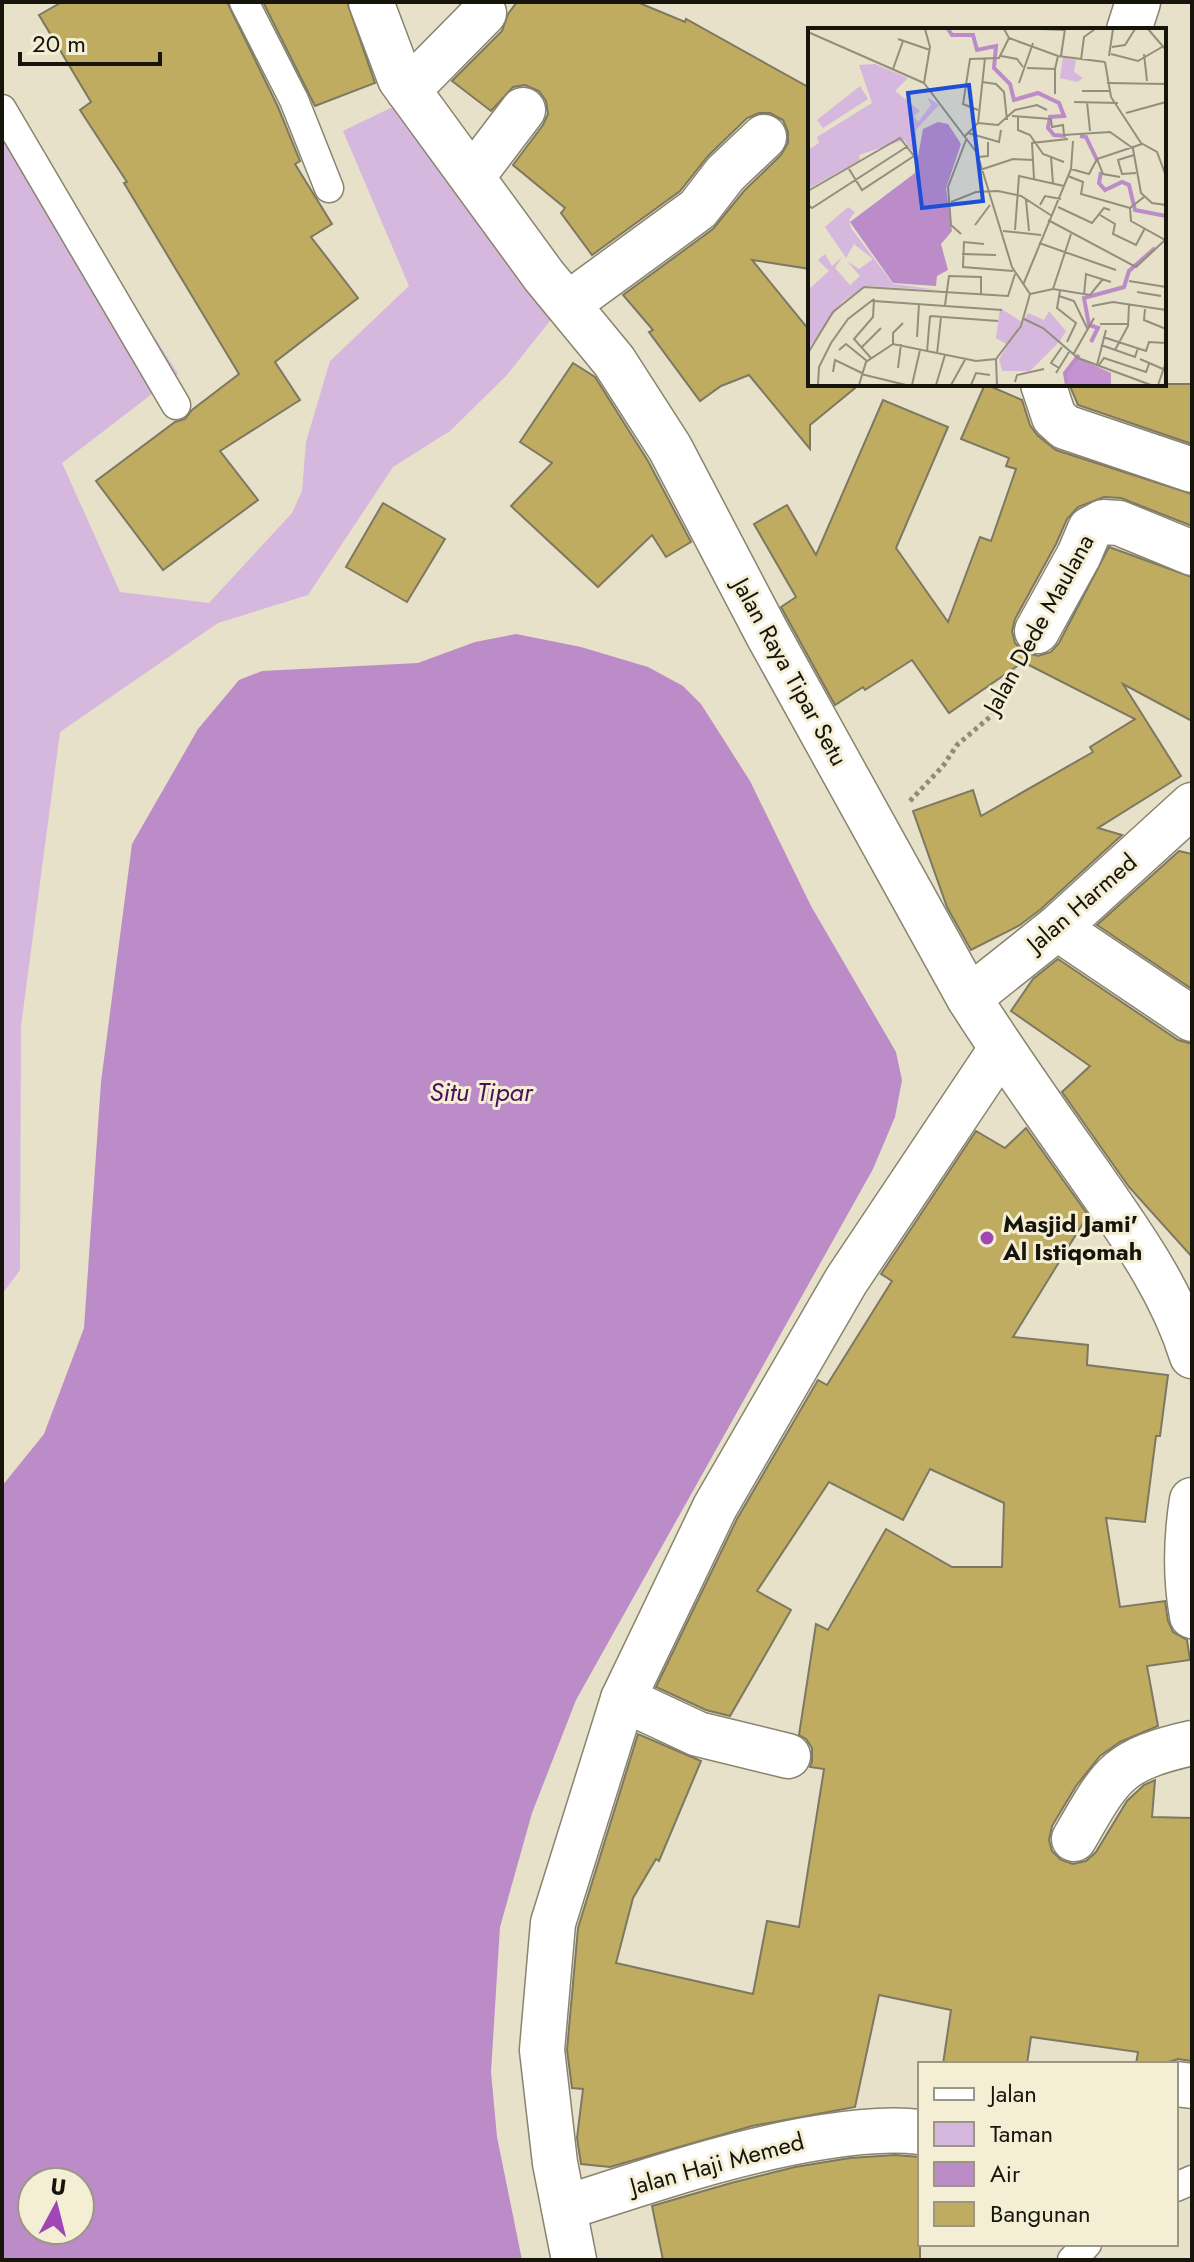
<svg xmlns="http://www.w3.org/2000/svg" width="1194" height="2262" font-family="Jost,sans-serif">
  <rect width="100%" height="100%" fill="#e6e1c8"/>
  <!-- green -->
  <path fill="#d6b7de" d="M407 100 560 308 507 375 450 431 393 467 308 595 218 623 60 732 21 1026 20 1270 2 1294V104L36 152 178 374 62 463 120 592 209 603 292 513 302 491 306 442 330 361 409 286 343 131Z"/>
  <!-- water -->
  <path fill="#bb8cc7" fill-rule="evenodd" d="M516 634 581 647 648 667 683 686 701 704 750 781 811 906 896 1052 902 1080 895 1117 873 1169 576 1700 532 1813 500 1927 491 2072 497 2137 522 2260H2V1486L44 1434 84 1328 101 1082 132 844 198 729 239 680 262 671 418 663 475 642ZM32 2182H80V2230H32Z"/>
  <!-- building -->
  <g fill="#bfac61" stroke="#7e7862" stroke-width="2">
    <path d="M62 2H227L278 107 300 161 295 164 332 224 311 237 358 298 275 362 300 400 220 451 258 500 163 570 96 481 175 422 185 419 192 410 239 374 124 183 127 182 80 110 91 102 39 15Z"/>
    <path d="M263 2H347L375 83 315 106Z"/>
    <path d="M517 2H637L685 22 686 19 810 88V269L752 260 810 331V384H860L810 425V449L749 375 721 386 700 401 649 332 653 330 623 295 713 229 744 191 781 155 788 143V132L783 120 770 113H759L747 118 708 156 680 191 592 255 561 213 565 208 513 165 543 125 548 114 546 101 539 91 525 85 513 87 491 111 452 81 502 31 508 14Z"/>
    <path d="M573 363 595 377 648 461 691 542 666 557 652 535 598 587 511 506 552 463 520 442Z"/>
    <path d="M985 384 1022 400 1030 425 1037 435 1056 450 1192 494V526L1121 498 1104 497 1078 507 1067 519 1056 544 1015 619 1012 631 1015 643 1024 652 1038 656 1051 652 1059 643 1109 547 1192 577V721L1123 684 1181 776 1098 828 1122 835 1041 909 1020 925 971 950 947 907 913 811 973 790 981 816 1093 752 1090 747 1135 719 1023 662 949 713 912 660 865 690 863 687 835 705 781 607 796 597 754 524 787 505 816 555 883 400 948 427 896 548 948 622 980 537 991 541 1016 469 1006 466 1009 458 961 439Z"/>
    <path d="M1069 384H1192V444L1078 405Z"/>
    <path d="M383 503 445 539 407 602 346 567Z"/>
    <path d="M1179 851 1192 854V989L1097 925Z"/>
    <path d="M1058 959 1178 1040 1192 1044V1257L1129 1187 1062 1092 1090 1066 1011 1011 1033 979Z"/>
    <path d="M1026 1128 1088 1215 1013 1337 1088 1345 1087 1365 1168 1375 1160 1436H1156L1145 1522 1106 1518 1120 1607 1165 1601 1168 1621 1173 1632 1187 1640 1190 1660 1147 1666 1158 1726 1120 1742 1100 1756 1076 1786 1052 1826 1049 1840 1052 1851 1061 1860 1073 1864 1086 1861 1096 1852 1127 1801 1144 1785 1155 1780 1152 1817 1192 1818V2061L1178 2059 1162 2064H1136L1138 2052 1031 2037 1027 2064H943L951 2010 879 1995 855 2107 752 2126 610 2167 581 2164 577 2138 583 2089 572 2088 567 2050 578 1928 638 1734 701 1761 659 1861 656 1859 633 1898 616 1963 753 1994 767 1921 799 1927 824 1769 810 1767 812 1761V1748L806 1739 799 1735 816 1624 828 1630 886 1529 952 1567H1002L1004 1503 930 1469 903 1520 829 1482 757 1591 791 1610 730 1716 706 1710 656 1687 737 1519 818 1380 827 1385 892 1281 881 1274 976 1131 1005 1148Z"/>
    <path d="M895 2155 920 2157V2260H663L652 2206 731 2183 795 2167 850 2158Z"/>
  </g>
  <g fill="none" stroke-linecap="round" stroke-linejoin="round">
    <defs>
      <g id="service">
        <path d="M244 2 294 100 329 188"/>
        <path d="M2 109 176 405"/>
        <path d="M1176 2187 1192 2180"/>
        <path d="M1072 2260 1087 2244"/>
      </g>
      <g id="minor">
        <path d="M371 2 400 79 544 276 614 361 670 448 768 635 969 998C1007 1058 1049 1117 1090 1175 1130 1233 1171 1288 1192 1356"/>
        <path d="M1129 30 1138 2"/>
        <path d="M408 90 484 13"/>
        <path d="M472 177 523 110"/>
        <path d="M568 304 698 209 725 174 764 137"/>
        <path d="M1043 384 1054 417 1065 427 1192 470"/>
        <path d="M1037 631 1079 555 1090 529 1103 522 1119 523 1192 553"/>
        <path d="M1057 928 1192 1019"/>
        <path d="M969 998 1057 928 1192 805"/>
        <path d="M1192 1500C1186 1538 1185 1577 1192 1616"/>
        <path d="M623 1699 698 1734 788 1756"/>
        <path d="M1074 1839C1111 1775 1116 1760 1192 1743"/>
        <path d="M1176 2084 1192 2086"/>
        <path d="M564 2208C649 2181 734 2151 823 2137 854 2132 888 2128 920 2132"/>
        <path d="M574 2260 555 2163 542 2050 553 1923 623 1699 715 1507 846 1281 1001 1049"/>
      </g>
    </defs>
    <!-- service casing -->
    <use href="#service" stroke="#89846d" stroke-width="31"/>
    <!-- minor casing -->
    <use href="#minor" stroke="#89846d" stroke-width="47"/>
    <!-- path -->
    <path stroke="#908c7a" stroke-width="5" stroke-dasharray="4 4" stroke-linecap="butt" d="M910 801 943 766 957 745 991 716 1013 669"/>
    <!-- service -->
    <use href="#service" stroke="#fff" stroke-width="28"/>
    <!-- minor -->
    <use href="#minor" stroke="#fff" stroke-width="44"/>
  </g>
  <!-- markers -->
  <circle fill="#9f47b4" stroke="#f4eed5" stroke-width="3" cx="987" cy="1238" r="8"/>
  <g text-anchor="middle" stroke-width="6" stroke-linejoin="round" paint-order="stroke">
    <!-- street labels -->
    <g font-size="24" fill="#16140b" stroke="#f4eed5">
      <text transform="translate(1039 624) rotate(-61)" y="8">Jalan Dede Maulana</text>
      <text transform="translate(790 672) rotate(61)" y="8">Jalan Raya Tipar Setu</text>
      <text transform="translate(1082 903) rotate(-41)" y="8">Jalan Harmed</text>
      <text transform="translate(717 2164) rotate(-15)" y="8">Jalan Haji Memed</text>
    </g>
    <!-- poi labels -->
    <g font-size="24" font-weight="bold" fill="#16140b" stroke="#f4eed5" text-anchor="start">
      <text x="1003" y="1232">Masjid Jami'<tspan x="1003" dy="28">Al Istiqomah</tspan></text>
    </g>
    <!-- water labels -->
    <g font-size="26" font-style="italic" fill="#4b1058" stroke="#f4eed5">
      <text x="481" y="1101">Situ Tipar</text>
    </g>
  </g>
  <!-- overview -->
  <g transform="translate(808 28)">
    <rect width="358" height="358" fill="#e6e1c8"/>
    <path d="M255 29 268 32 266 44 275 50 269 54 252 50ZM67 36 100 50 87 63 112 83 106 88 110 94 123 77 119 69 131 77 108 102 109 129 96 112 51 127 52 132 0 161V122L11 115 9 109 64 75 51 37ZM52 58 60 71 15 100 9 92ZM40 179 47 184 41 192 43 200 85 256 131 262 59 258 35 273 0 321V262L21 243 10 232 17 226 24 238 34 229 27 240 42 257 52 248 39 233 51 241 65 231 46 216 38 230 17 199ZM192 280 214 294 200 317 188 310ZM241 283 258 303 252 313 222 343H194L191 331 220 285 236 292Z" fill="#d6b7de"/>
    <path d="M270 330 303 345V357H261L258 346Z" fill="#c394cf"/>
    <path d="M130 94 140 96 153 116 138 160 144 203 133 216 140 242 129 248 128 258 85 255 42 194 107 145 115 101Z" fill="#bb8cc7"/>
    <path fill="none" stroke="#bb8cc7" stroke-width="4" d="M140 1 144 7H165L169 22 188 18 186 40 202 56 206 72 230 65 251 75 256 88 242 89 240 100 246 107 258 108M272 108 278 109 289 132M293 144 291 155 297 162 314 154 321 157 327 182 358 188M283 314 290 300 281 297 276 270 316 259 321 243 347 220M259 357 257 345 271 327"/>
    <path fill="none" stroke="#938f7c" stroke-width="2" d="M196 1 201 10 250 28 297 34M231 1 257 2M340 1 358 22M0 4 116 55M90 11 122 22M304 19 317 17 327 1M303 26 330 33 354 19M336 26 339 53M193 28 209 31 215 39M253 28 257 1M301 28 305 1M273 32 276 9 287 1M297 34 303 69 333 115 349 124 358 148M219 40 247 41 250 28M85 41 95 13M247 41V66M174 54 188 56 196 64 199 92M116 55 169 125 204 239 222 266 213 298 188 331M116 55 122 19 117 1M211 55 225 15M299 55 358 56M274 63H301M266 74 310 75M279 74 282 103M170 82 155 76 162 31 191 30 201 10M318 85 358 74M204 88 243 91 244 99 255 97 256 107 302 104 326 121M210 89V102L222 107 235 126 256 134M170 95 190 97 207 82 229 77 239 82M160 105 191 114 193 102M156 109 170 95 177 30M325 121 333 165 344 175 358 177M326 127 310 132 314 146 328 145M170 129 180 128V114M243 129 245 156M289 131 295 146 312 149M263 141 265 113M172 142 205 131 226 132M260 148 275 154 273 166 322 180M226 151 224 115 260 111M0 163 92 110 106 128 54 162 41 141M218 172 221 203M143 174 168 164 190 163 213 168 244 188M0 177 4 180 100 118M232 177 237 168 253 171M250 179 284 195 296 180 302 182M292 187 307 196 305 206 328 217 337 200M240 192 328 239 357 212 323 193 322 180 336 169M167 197 182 177M207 202 211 148 256 158M195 203 233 207M153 206 143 197 140 159 158 112M231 215 308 242M176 216 156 214 155 239 205 243M154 226 188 227M321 253 358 259M215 257 263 141 281 146 289 131 334 116M245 261 263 206M252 263 249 280 268 295 259 314M329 264 353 268M222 266 245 261 282 267 295 251M276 267 278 246 303 254M251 268 266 273 280 302M66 273 194 282M137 277 141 248 173 249V267M284 278 305 274 358 282M337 281 336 292 358 301M122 288 190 293M216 291 235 300 270 330 343 357M292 296H319M109 309 111 276M295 309 338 323 341 314 358 315M85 316V305L95 295M293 317 327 329 330 320M53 320 73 300M31 322 38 316 59 333M307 322 320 298 321 277M119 324 122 288M0 325 25 284 56 259 200 268 207 246M129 326 133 289M265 327 286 290M63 330 46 311 65 289 66 271M188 331 189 357M332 331 355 341M289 337 298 302M291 337 296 330 338 344 341 336M90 340 93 316M251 340 243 335 254 319M25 344 27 332 54 345M248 345 261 324M53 346 98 357M207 354 209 347 236 341M10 357 11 339 23 315 40 291 66 271M51 357 58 334 85 316 168 333 188 331M104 357 112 322M128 357 137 327M143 357 158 330M163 357 168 345 182 347M350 357 358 334"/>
    <path fill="#1d4ed8" fill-opacity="0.15" stroke="#1d4ed8" stroke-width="4" d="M161 57 175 173 114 180 100 65Z"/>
    <rect width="358" height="358" fill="none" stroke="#16140b" stroke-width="4"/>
  </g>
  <!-- border -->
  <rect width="1194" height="2262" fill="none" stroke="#16140b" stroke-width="8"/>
  <!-- legend -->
  <rect x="918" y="2062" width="260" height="184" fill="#f4eed5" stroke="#9b9784" stroke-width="2"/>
  <rect x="934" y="2088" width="40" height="12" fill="#ffffff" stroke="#9b9784" stroke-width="2"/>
  <text x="990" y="2102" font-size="24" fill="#16140b">Jalan</text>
  <rect x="934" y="2122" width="40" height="24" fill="#d6b7de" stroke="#9b9784" stroke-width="2"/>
  <text x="990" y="2142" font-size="24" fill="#16140b">Taman</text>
  <rect x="934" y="2162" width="40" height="24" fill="#bb8cc7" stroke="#9b9784" stroke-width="2"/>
  <text x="990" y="2182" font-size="24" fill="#16140b">Air</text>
  <rect x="934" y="2202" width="40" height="24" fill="#bfac61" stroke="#9b9784" stroke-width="2"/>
  <text x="990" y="2222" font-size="24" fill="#16140b">Bangunan</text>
  <!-- north arrow -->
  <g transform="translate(56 2206) rotate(7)"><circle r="38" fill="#f4eed5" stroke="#9b9784" stroke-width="2"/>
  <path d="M0-6L14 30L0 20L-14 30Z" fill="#9f47b4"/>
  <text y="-12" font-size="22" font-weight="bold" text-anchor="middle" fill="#16140b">U</text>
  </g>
  <!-- scale -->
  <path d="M20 52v12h140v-12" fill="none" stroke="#16140b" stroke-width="4"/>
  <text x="32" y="52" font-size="24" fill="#16140b" stroke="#f4eed5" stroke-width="6" paint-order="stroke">20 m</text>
</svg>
